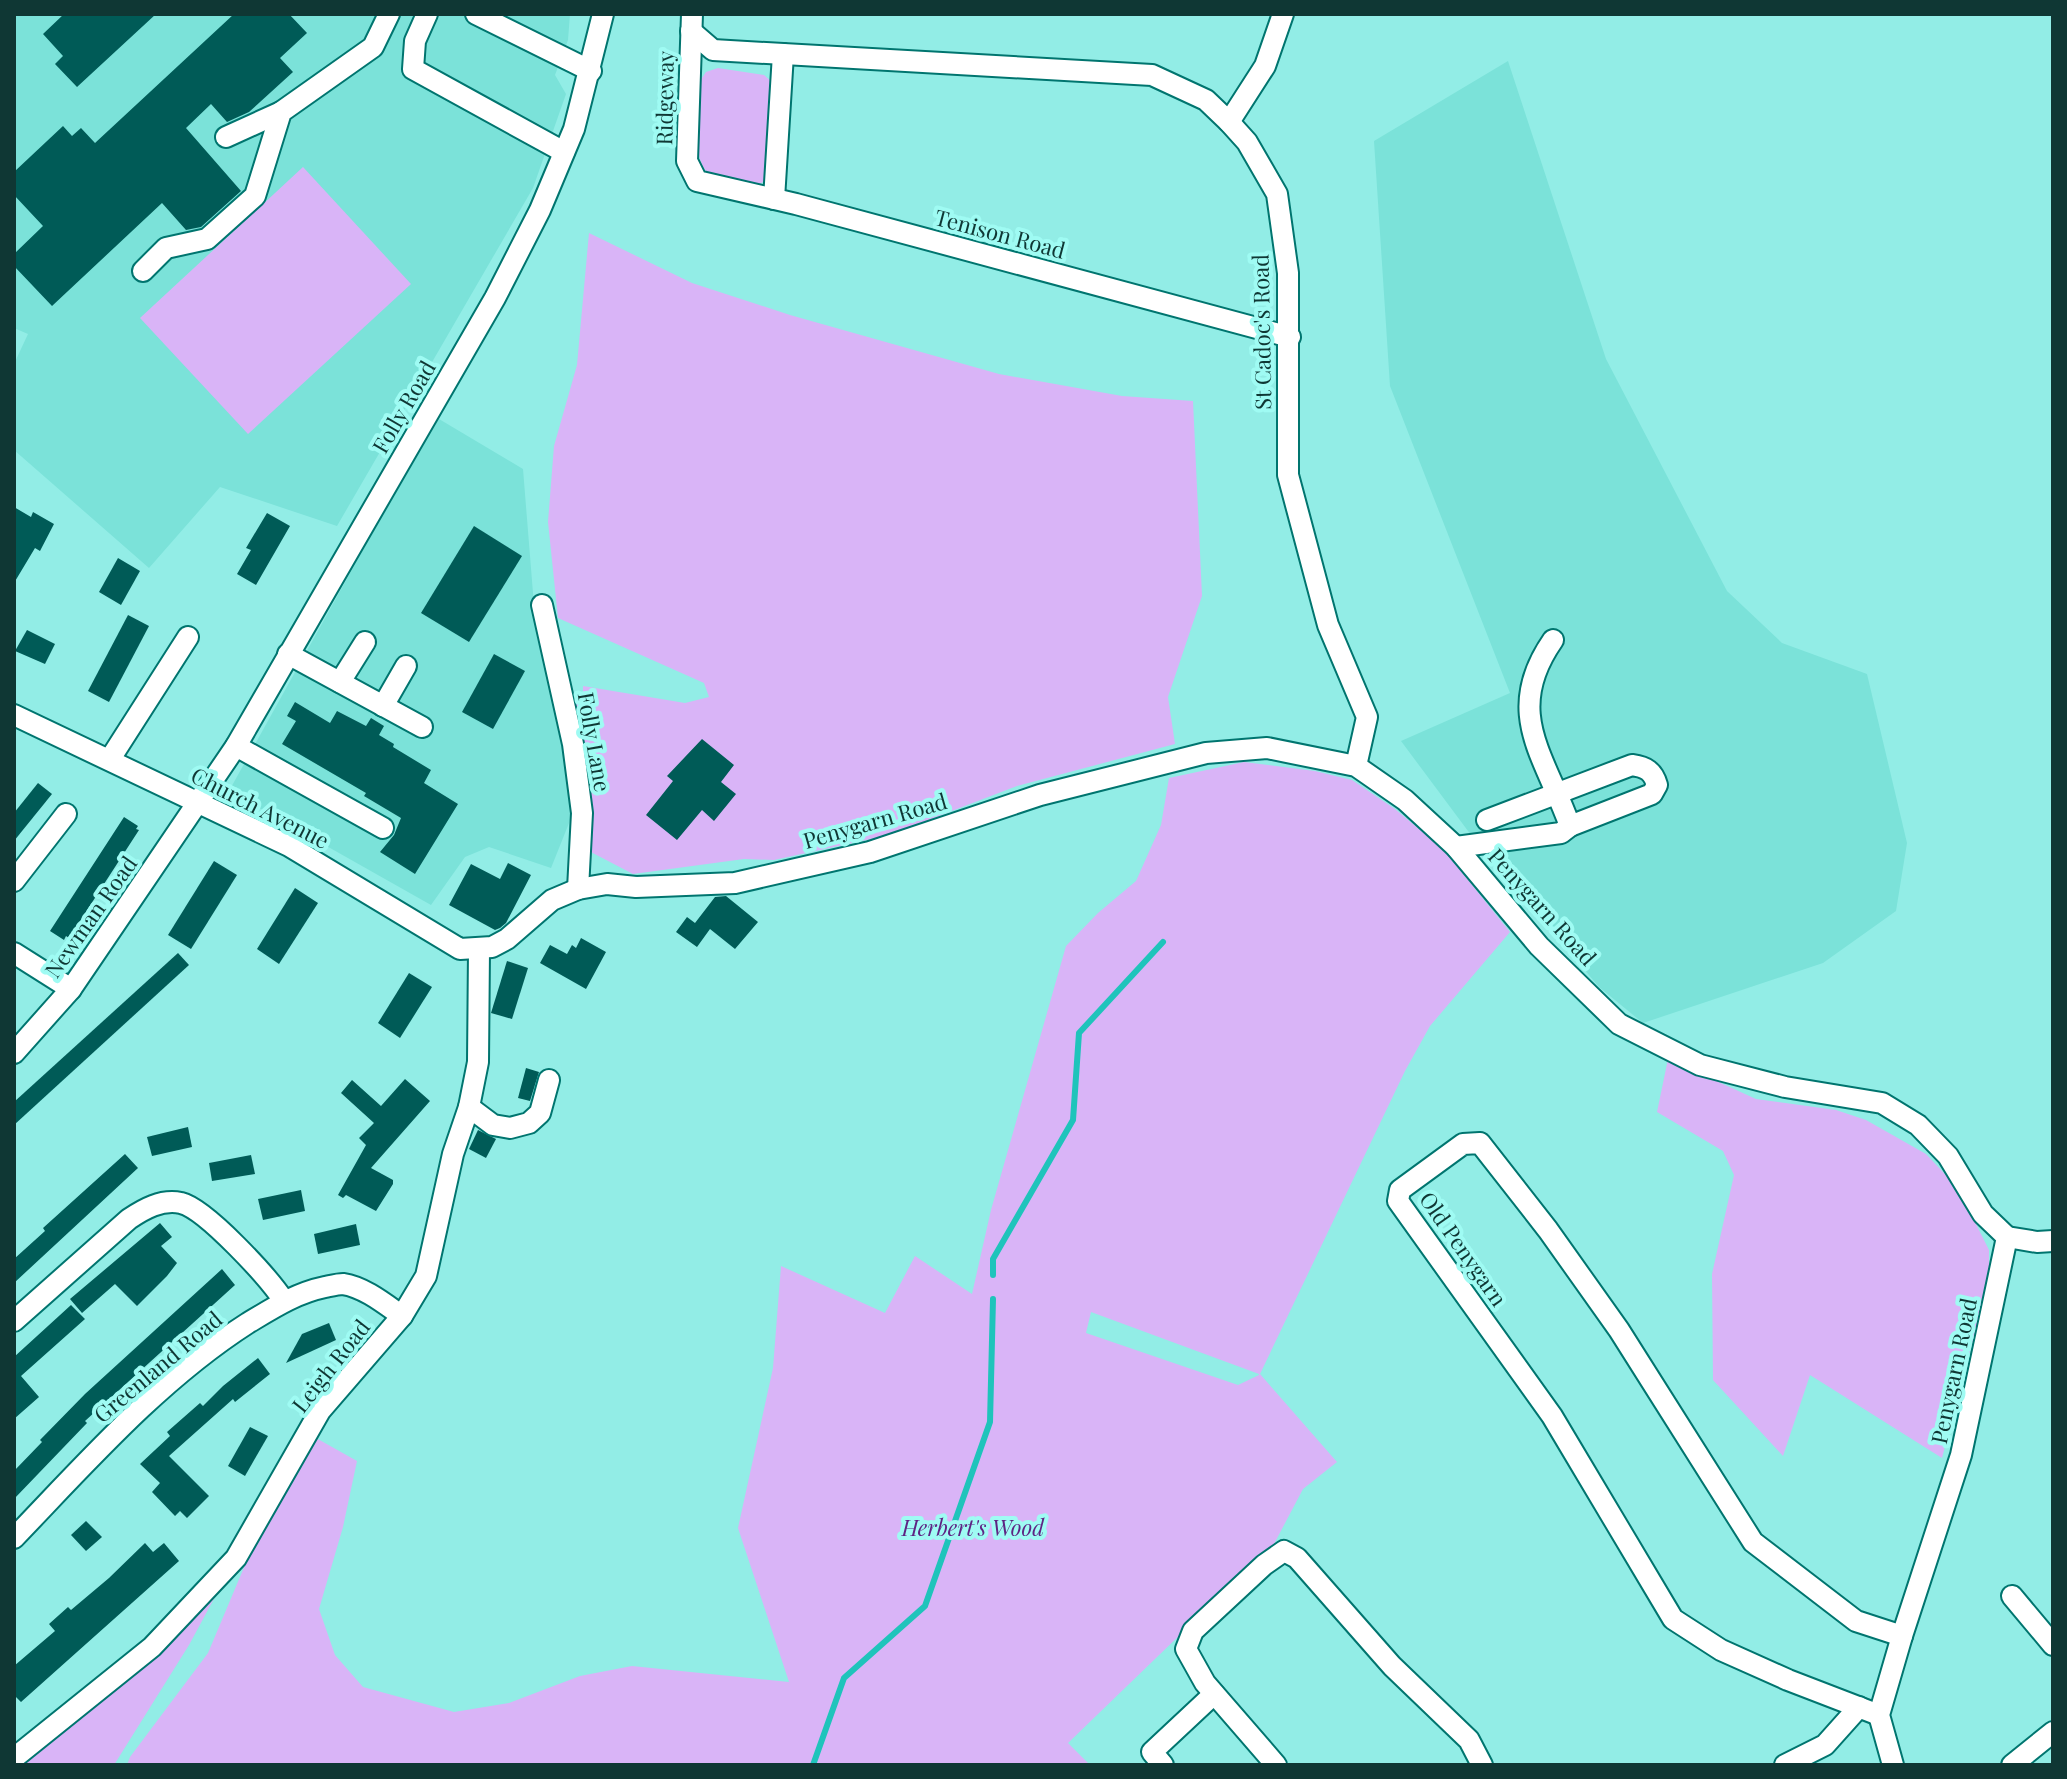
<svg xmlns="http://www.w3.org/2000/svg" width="2067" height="1779" font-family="'Playfair Display',serif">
  <rect width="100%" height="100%" fill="#92ede6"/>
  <!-- built -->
  <g fill="#7be2d9">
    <path d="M14 14H570L568 40 555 75 566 94 533 188 337 526 220 487 149 568 14 450V364L28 334 14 328Z"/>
    <path d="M1508 61 1606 359 1727 591 1782 643 1867 674 1907 843 1896 911 1823 963 1643 1023 1599 987 1471 835 1401 741 1510 693 1390 386 1374 141Z"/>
    <path d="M439 419 523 469 535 618 573 780 571 818 551 868 489 847 465 857 431 905 229 791 369 539Z"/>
  </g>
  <!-- green -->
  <g fill="#d9b4f7" fill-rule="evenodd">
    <path d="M718 68 764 75 772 82 771 170 763 182 752 188C740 185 726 183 715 178 687 165 699 107 700 81L706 72Z"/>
    <path d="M303 167 411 284 248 434 140 318Z"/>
    <path d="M589 233 692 283 790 315 999 374 1122 396 1193 401 1202 596 1168 697 1175 744 1017 786 889 835 774 860 744 859 633 874 587 850 574 704H583V686L685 703 709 697 704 683 558 618 548 522 554 446 577 365Z"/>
    <path d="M1244 762 1315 771 1352 780 1395 809 1443 849 1510 932 1430 1026 1405 1071 1260 1374 1337 1462 1303 1489 1274 1544 1068 1743 1090 1765H127L130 1757 208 1653 245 1565 316 1438 357 1461 343 1527 319 1609 335 1655 363 1687 454 1712 509 1703 580 1676 632 1666 789 1682 738 1528 773 1368 781 1266 885 1313 915 1256 972 1294 991 1210 1066 946 1098 913 1136 881 1161 825 1169 778ZM1091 1312 1259 1374V1375L1238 1385 1086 1333Z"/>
    <path d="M1668 1059 1756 1099 1836 1110 1866 1120 1926 1154 1958 1188 1989 1250V1278L1942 1458 1810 1375 1783 1456 1713 1380 1712 1274 1734 1175 1723 1151 1657 1112Z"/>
    <path d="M216 1595 189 1645 114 1765H19L179 1635Z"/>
  </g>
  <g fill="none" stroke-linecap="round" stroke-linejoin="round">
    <!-- stream -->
    <g stroke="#1fc4bb" stroke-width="6">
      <path d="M993 1275V1259L1073 1120 1079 1033 1163 942"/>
      <path d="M813 1765 844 1678 925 1606 990 1422 993 1299"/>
    </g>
  </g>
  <!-- building -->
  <g fill="#005b57">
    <path d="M64 14H156L77 87 55 64 63 56 43 34Z"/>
    <path d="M234 14H289L307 33 280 58 293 72 249 112 227 122 211 104 186 128 241 191 201 227 186 230 162 203 52 306 14 266V254L43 226 14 195V172L63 126 72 136 81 128 95 143Z"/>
    <path d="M14 507 31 517 33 512 54 524 40 551 35 548 14 583Z"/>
    <path d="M267 513 290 526 256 585 237 574 251 550 246 548Z"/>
    <path d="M474 526 522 556 469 642 421 613Z"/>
    <path d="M118 558 140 571 121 605 99 592Z"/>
    <path d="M128 615 149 626 109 702 88 691Z"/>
    <path d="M27 630 55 644 45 664 15 651Z"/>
    <path d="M494 654 525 671 493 729 462 712Z"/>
    <path d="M295 702 330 723 337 711 366 726 371 718 384 726 379 735 394 744 393 747 431 770 424 783 458 804 415 874 380 852 394 835 401 818 364 796 366 793 282 744 296 721 287 716Z"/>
    <path d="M702 739 734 765 721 782 736 794 714 821 702 810 677 840 646 815 673 781 667 776Z"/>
    <path d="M38 783 52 794 14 841V813Z"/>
    <path d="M124 817 138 826 136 829 139 830 69 938 66 936 64 940 50 931Z"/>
    <path d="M214 861 237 875 191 949 168 935Z"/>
    <path d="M508 863 531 875 506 923 500 928 495 930 449 905 471 864 500 879Z"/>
    <path d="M295 888 318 903 279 964 257 949Z"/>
    <path d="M726 896 758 922 735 949 710 929 697 947 676 932 687 917 695 923 715 897Z"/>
    <path d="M581 938 606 952 586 989 540 963 550 945 567 954 572 945 576 948Z"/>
    <path d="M178 953 189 965 14 1125V1102Z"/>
    <path d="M507 961 528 968 512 1019 491 1013Z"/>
    <path d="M409 973 432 987 400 1038 378 1023Z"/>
    <path d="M526 1068 539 1072 530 1101 518 1098Z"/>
    <path d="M405 1079 430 1101 371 1168 393 1180V1184L376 1211 346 1195 343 1198 338 1195 366 1145 359 1138 374 1123 341 1093 352 1080 381 1106Z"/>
    <path d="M188 1127 192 1147 152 1156 147 1137Z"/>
    <path d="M478 1130 496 1139 486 1158 469 1149Z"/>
    <path d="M125 1154 138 1168 14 1283V1259L45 1231 43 1228Z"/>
    <path d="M251 1155 255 1174 212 1181 209 1163Z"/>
    <path d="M301 1190 305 1211 263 1220 258 1199Z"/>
    <path d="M160 1223 172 1237 161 1246 177 1263 167 1276 137 1306 115 1284 82 1313 70 1299Z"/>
    <path d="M356 1224 360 1245 318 1254 314 1234Z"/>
    <path d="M222 1269 235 1285 85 1421 87 1423 14 1499V1471L42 1442 40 1440 85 1394Z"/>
    <path d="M71 1305 85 1319 21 1376 39 1397 14 1419V1357Z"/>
    <path d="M329 1323 336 1340 286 1363 302 1334Z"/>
    <path d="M258 1358 270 1374 235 1402 233 1399 169 1456 209 1496 187 1518 180 1511 175 1516 152 1492 160 1483 140 1464 170 1436 167 1432 200 1403 203 1406 223 1386Z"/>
    <path d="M250 1427 268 1436 245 1476 228 1466Z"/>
    <path d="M86 1521 102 1537 86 1551 71 1535Z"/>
    <path d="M145 1543 153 1552 164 1543 179 1561 21 1702 14 1695V1666L55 1631 49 1624 68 1607 71 1610 109 1578Z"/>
  </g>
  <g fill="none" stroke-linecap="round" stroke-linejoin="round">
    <defs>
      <g id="minor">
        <path d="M427 14 415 41 413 69 564 152"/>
        <path d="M476 14 591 71"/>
        <path d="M692 14 687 161 697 181 796 204 1290 337"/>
        <path d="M691 31 713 50 1152 75 1206 100 1229 122 1247 142 1277 194 1288 273V475L1328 625 1367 717 1356 766"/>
        <path d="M1229 122 1265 66 1283 14"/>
        <path d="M226 137 281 112"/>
        <path d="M774 199 783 54"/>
        <path d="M143 271 166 248 207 239 255 196 281 112 373 47 389 14"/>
        <path d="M542 605 573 744 582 813 578 889"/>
        <path d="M288 654 422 727"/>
        <path d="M340 682 365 642"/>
        <path d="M383 706 406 666"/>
        <path d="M14 715 289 846 460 949 492 947 507 939 552 900 578 889 607 884 636 887 735 883 870 852 1040 795 1206 753 1267 748 1356 766 1405 800 1456 847 1539 946 1619 1024 1700 1065 1785 1087 1882 1103 1918 1125 1948 1156 1983 1214 2007 1237"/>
        <path d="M236 746 383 828"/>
        <path d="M110 759 188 637"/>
        <path d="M1487 820 1632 765C1646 767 1653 771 1657 785L1652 794 1570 826"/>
        <path d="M1456 847 1561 833 1570 826C1544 754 1503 712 1553 640"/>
        <path d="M14 881 66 814"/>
        <path d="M14 953 71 989"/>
        <path d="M14 1053 71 989 236 746 495 298 540 210 574 129 603 14"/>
        <path d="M469 1107 493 1125 510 1128 529 1123 540 1113 549 1080"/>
        <path d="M2007 1237 2037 1242 2053 1241"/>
        <path d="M14 1321 129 1219C144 1209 161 1199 181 1203 206 1209 269 1278 284 1301"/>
        <path d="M14 1538C87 1462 159 1380 248 1323 273 1308 296 1293 325 1287 330 1286 338 1284 343 1284 364 1287 385 1304 402 1316"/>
        <path d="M2012 1596 2053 1645"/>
        <path d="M1879 1715 1788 1680 1721 1650 1673 1619 1552 1416 1398 1201 1400 1190 1463 1144 1480 1143 1548 1230 1619 1330 1753 1542 1856 1621 1902 1636"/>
        <path d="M14 1758 152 1647 236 1558 320 1411 402 1316 426 1276 453 1154 469 1107 478 1062 479 950"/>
        <path d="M1163 1765 1152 1752 1214 1694"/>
        <path d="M1276 1765 1205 1683 1186 1649 1193 1631 1264 1565 1284 1551 1297 1558 1392 1666 1469 1740 1482 1765"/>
        <path d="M1785 1765 1825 1745 1859 1707"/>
        <path d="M1893 1765 1879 1715 1902 1636 1961 1455 2007 1237"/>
        <path d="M2012 1765 2053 1732"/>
      </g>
    </defs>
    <!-- minor casing -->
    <use href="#minor" stroke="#00756f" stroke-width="24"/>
    <!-- minor -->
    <use href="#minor" stroke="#fff" stroke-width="20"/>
  </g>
  <g text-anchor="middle" stroke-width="8" stroke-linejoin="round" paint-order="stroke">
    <!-- street labels -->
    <g font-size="22" fill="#0f3734" stroke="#9ffbf3">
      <text transform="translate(665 98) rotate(-89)" y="8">Ridgeway</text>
      <text transform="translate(1000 234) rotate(15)" y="8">Tenison Road</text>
      <text transform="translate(1262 332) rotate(-91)" y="8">St Cadoc's Road</text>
      <text transform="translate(404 407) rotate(-60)" y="8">Folly Road</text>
      <text transform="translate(594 742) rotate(80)" y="8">Folly Lane</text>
      <text transform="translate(260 808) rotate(27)" y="8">Church Avenue</text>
      <text transform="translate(875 821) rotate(-16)" y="8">Penygarn Road</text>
      <text transform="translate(1542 907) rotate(48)" y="8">Penygarn Road</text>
      <text transform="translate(91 917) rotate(-55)" y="8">Newman Road</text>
      <text transform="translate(1463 1249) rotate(55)" y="8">Old Penygarn</text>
      <text transform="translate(331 1366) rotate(-52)" y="8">Leigh Road</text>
      <text transform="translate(158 1367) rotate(-40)" y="8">Greenland Road</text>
      <text transform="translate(1954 1371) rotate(-78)" y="8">Penygarn Road</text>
    </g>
    <!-- park labels -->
    <g font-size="22" font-style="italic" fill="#5e2483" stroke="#9ffbf3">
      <text x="973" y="1536">Herbert's Wood</text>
    </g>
  </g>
  <!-- border -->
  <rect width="2067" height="1779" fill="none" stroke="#0f3734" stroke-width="32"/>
</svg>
